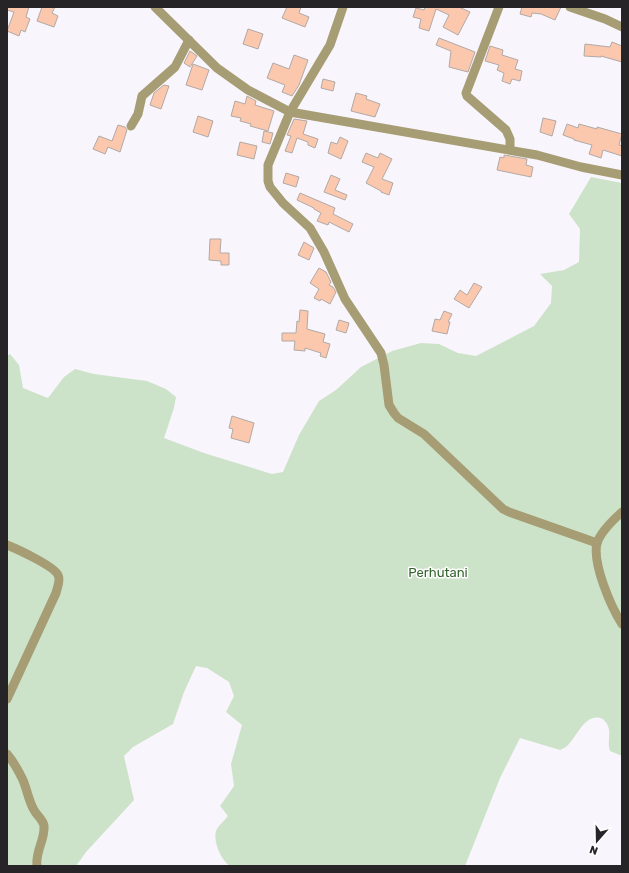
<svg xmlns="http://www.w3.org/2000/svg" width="629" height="873" font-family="Rubik,sans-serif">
  <rect width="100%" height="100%" fill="#f9f5fc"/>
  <!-- green -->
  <path fill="#cde3c9" d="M591 177 622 183V756L610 751C607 743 611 734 608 726 606 722 604 719 600 718 584 714 576 739 566 747 564 748 562 749 560 750L520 738 500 778 465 866H230C221 860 213 842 216 831 218 826 225 820 228 816L220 806 234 786 231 764 242 725 226 712 234 696 229 682 207 668 196 666 184 692 173 724 133 747 124 756 134 800 86 852 76 866H7V356L10 354 19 365 23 388 48 398 64 377 75 369 94 374 147 381 166 389 176 397 174 408 164 438 204 453 272 474 283 472 299 435 319 401 336 390 361 367 392 351 421 343 439 344 458 353 476 356 534 326 551 303 552 286 540 274 564 270 579 262 580 229 569 214Z"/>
  <!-- building -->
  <g fill="#fbc8ae" stroke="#b1a9a5">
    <path d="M7 7H29L26 17 30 19 25 32 21 30 19 36 7 31 14 12 7 10Z"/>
    <path d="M42 7H55L52 13 58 16 54 27 37 21Z"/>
    <path d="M287 7H301L299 13 309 17 305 27 282 18Z"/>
    <path d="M425 7H459L470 12 458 35 443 27 449 15 436 9 429 31 419 28 421 19 413 17 416 8 424 10Z"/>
    <path d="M522 7H561L555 20 541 14 532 13 531 17 520 14Z"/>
    <path d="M248 29 263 34 258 49 243 44Z"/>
    <path d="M439 38 475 52 468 72 449 67 451 51 436 45Z"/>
    <path d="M612 42 622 46V62L601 56V57L584 56 585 44 610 47Z"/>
    <path d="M490 46 503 50 502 55 518 60 515 69 522 71 520 81 512 79 510 84 502 81 504 73 497 70 499 65 485 61Z"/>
    <path d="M190 51 197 56 190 67 184 63Z"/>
    <path d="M294 55 308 60 299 85 292 96 282 92 285 85 267 78 273 63 289 69Z"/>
    <path d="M193 64 209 70 202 90 186 85Z"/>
    <path d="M323 79 335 82 333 91 321 88Z"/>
    <path d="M164 85 169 86 161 109 150 105 154 93Z"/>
    <path d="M356 93 367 96 366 99 380 104 375 117 351 111Z"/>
    <path d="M247 96 256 101 255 105 274 111 268 131 250 126 251 124 240 121 241 118 231 116 235 101 245 104Z"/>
    <path d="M198 116 213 121 208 137 193 132Z"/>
    <path d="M543 118 556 121 552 136 540 132Z"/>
    <path d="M294 119 307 121 303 134 318 139 315 148 308 145V142L297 138 292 153 285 151 291 136 287 135Z"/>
    <path d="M567 124 578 128 579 124 597 129V127L622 134 619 145 622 146V156L603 150 601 158 589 154 592 145 574 140V139L563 135Z"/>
    <path d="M118 125 125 127 127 130 120 152 108 147 105 154 93 149 99 136 112 141Z"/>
    <path d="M264 131 273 133 270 144 262 142Z"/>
    <path d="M340 137 348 141 341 159 328 153 331 142 337 144Z"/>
    <path d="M240 142 257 146 254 159 237 155Z"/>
    <path d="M366 153 378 158 380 153 392 159 382 179 393 183 389 195 381 192V191L366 183 374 167 362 162Z"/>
    <path d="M504 155 527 159 526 165 533 167 531 177 497 170 500 157 504 158Z"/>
    <path d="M286 173 299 177 296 187 283 183Z"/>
    <path d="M331 175 340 179 335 190 347 195 345 200 324 192Z"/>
    <path d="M300 193 335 208 333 214 353 224 349 232 329 222 328 225 317 221 321 213 314 209V208L297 200Z"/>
    <path d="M210 239H221L220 253H229V265H221V261L209 260Z"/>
    <path d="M304 242 314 248 309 260 298 255Z"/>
    <path d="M319 268 326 272 331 282 329 285 333 287 336 292 330 304 321 299 320 301 314 298 319 289 310 283Z"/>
    <path d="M474 283 482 287 469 308 454 299 460 290 467 295Z"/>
    <path d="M300 310 308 311 307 329 325 334 323 342 330 344 326 358 320 356 321 353 305 348V351L294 350 295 341H282V333H296L297 321 299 322Z"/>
    <path d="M444 311 452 314 448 322H450L447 334 432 331 435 319 440 320Z"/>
    <path d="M339 320 349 323 346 333 336 330Z"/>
    <path d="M232 416 254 423 249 443 231 438 233 429 229 428Z"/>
  </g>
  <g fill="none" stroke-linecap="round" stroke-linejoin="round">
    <!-- minor -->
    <g stroke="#a69d74" stroke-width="9">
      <path d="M155 7 217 68 248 90 290 112 537 155 581 167 622 175"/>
      <path d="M343 7 330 45 290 112 268 165V181L270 187 283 203 310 228 324 252 345 299 381 353 384 365 389 405 394 413 398 418 424 434 503 509 509 512 597 543"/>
      <path d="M499 7 466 93 467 96 506 130 510 139V150"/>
      <path d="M570 7 605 19 622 27"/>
      <path d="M131 126 138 114 142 96 175 67 189 40"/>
      <path d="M622 512C613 520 601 531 597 543 592 563 611 607 622 624"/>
      <path d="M7 545C17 549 54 566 58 575 61 580 57 588 56 593L7 699"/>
      <path d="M7 754C13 761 18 770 22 778 27 788 28 800 34 810 37 816 43 819 44 826 45 840 35 852 37 866"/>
    </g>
  </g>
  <g text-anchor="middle" stroke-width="3" stroke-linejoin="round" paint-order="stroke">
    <!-- park labels -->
    <g font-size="13" fill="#34632e" stroke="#fff">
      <text x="438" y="577">Perhutani</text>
    </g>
  </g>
  <!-- border -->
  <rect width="629" height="873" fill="none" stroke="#262427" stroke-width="16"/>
  <!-- north arrow -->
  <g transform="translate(597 841) rotate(200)" stroke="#ffffff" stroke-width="3" paint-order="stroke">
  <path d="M0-3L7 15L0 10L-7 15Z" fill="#262427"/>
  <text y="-6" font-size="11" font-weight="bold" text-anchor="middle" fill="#262427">N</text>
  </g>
</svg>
